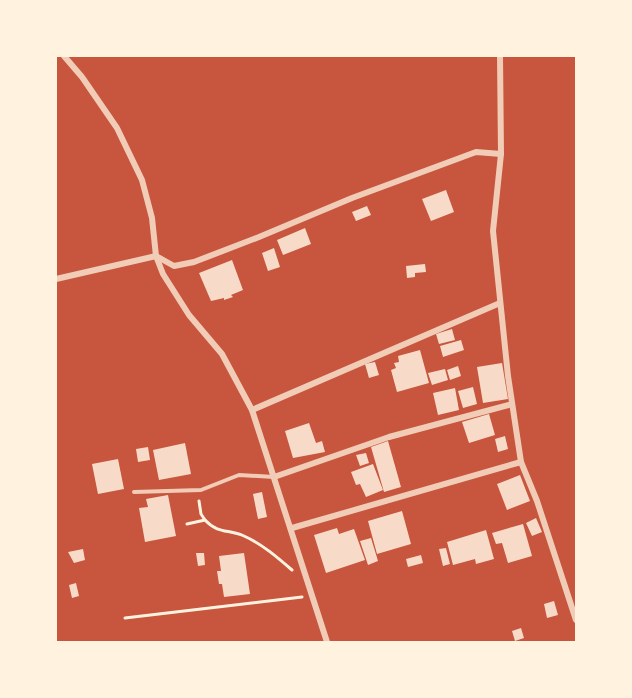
<svg xmlns="http://www.w3.org/2000/svg" width="632" height="698" font-family="Arial,sans-serif">
  <rect width="100%" height="100%" fill="#c8553d"/>
  <!-- building -->
  <g fill="#f7dbc8">
    <path d="M446 190 454 212 431 221 422 199Z"/>
    <path d="M367 206 371 215 356 221 352 212Z"/>
    <path d="M305 228 311 244 283 255 277 240Z"/>
    <path d="M274 248 280 267 268 271 262 253Z"/>
    <path d="M232 260 243 290 231 295 233 297 224 300V298L211 301 199 273Z"/>
    <path d="M425 264 426 272 415 273V277L407 278 406 266Z"/>
    <path d="M452 329 455 340 439 344 436 334Z"/>
    <path d="M461 340 464 350 443 357 440 346Z"/>
    <path d="M420 350 429 383 397 392 391 370 396 368 394 363 399 362 398 356Z"/>
    <path d="M375 362 379 375 369 378 365 364Z"/>
    <path d="M502 363 508 399 483 403 477 367Z"/>
    <path d="M458 366 461 376 450 380 447 370Z"/>
    <path d="M445 369 448 380 432 385 428 373Z"/>
    <path d="M473 387 477 404 463 408 458 391Z"/>
    <path d="M455 388 459 410 438 415 433 393Z"/>
    <path d="M489 414 495 435 469 443 462 422Z"/>
    <path d="M309 423 316 443 322 441 325 452 293 458 285 431Z"/>
    <path d="M505 436 508 449 498 452 495 439Z"/>
    <path d="M388 441 401 487 384 492 371 447Z"/>
    <path d="M185 443 191 474 159 480 153 450Z"/>
    <path d="M148 447 150 460 138 462 136 449Z"/>
    <path d="M366 453 369 463 360 466 356 455Z"/>
    <path d="M118 459 124 489 98 494 92 464Z"/>
    <path d="M373 464 383 490 366 497 360 484 356 485 351 472Z"/>
    <path d="M520 475 530 501 507 510 497 484Z"/>
    <path d="M262 492 267 517 258 519 253 494Z"/>
    <path d="M168 495 176 536 145 542 139 508 148 507 146 499Z"/>
    <path d="M402 511 411 544 377 554 368 521Z"/>
    <path d="M536 518 542 532 532 536 526 523Z"/>
    <path d="M523 524 532 556 508 563 502 543 496 544 492 533Z"/>
    <path d="M337 528 339 534 354 529 365 560 326 573 314 535Z"/>
    <path d="M486 530 494 559 476 564 475 559 453 565 447 542Z"/>
    <path d="M371 538 378 561 368 565 360 541Z"/>
    <path d="M446 548 450 564 443 566 439 549Z"/>
    <path d="M83 549 85 560 74 563 68 552Z"/>
    <path d="M196 553H204L205 565 198 566Z"/>
    <path d="M244 553 250 594 224 597 222 584H219L217 571H221L219 556Z"/>
    <path d="M421 555 423 563 408 567 406 559Z"/>
    <path d="M76 583 79 596 72 598 69 585Z"/>
    <path d="M554 601 558 615 547 618 544 604Z"/>
    <path d="M521 628 524 638 515 641 512 631Z"/>
  </g>
  <g fill="none" stroke-linecap="round" stroke-linejoin="round">
    <!-- path -->
    <g stroke="#fff3e0" stroke-width="3">
      <path d="M205 520C218 534 228 529 244 536 262 544 277 557 292 570"/>
      <path d="M187 524 205 520 201 514 199 501"/>
      <path d="M125 618 302 597"/>
    </g>
    <!-- service -->
    <path stroke="#f1ccb7" stroke-width="4" d="M134 492 201 490 239 475 274 477"/>
    <!-- minor -->
    <g stroke="#f1ccb7" stroke-width="6">
      <path d="M64 56 82 77 117 128 142 180 152 218 156 256 163 274 189 315 222 354 252 410 327 642"/>
      <path d="M500 56 501 154 493 231 508 376 521 462 537 501 576 620"/>
      <path d="M56 279 156 256 174 266 194 262 259 237 352 198 476 152 501 154"/>
      <path d="M252 410 500 303"/>
      <path d="M274 477 389 437 512 404"/>
      <path d="M292 528 521 462"/>
    </g>
  </g>
  <!-- border -->
  <rect width="632" height="698" fill="none" stroke="#fff3e0" stroke-width="114"/>
</svg>
